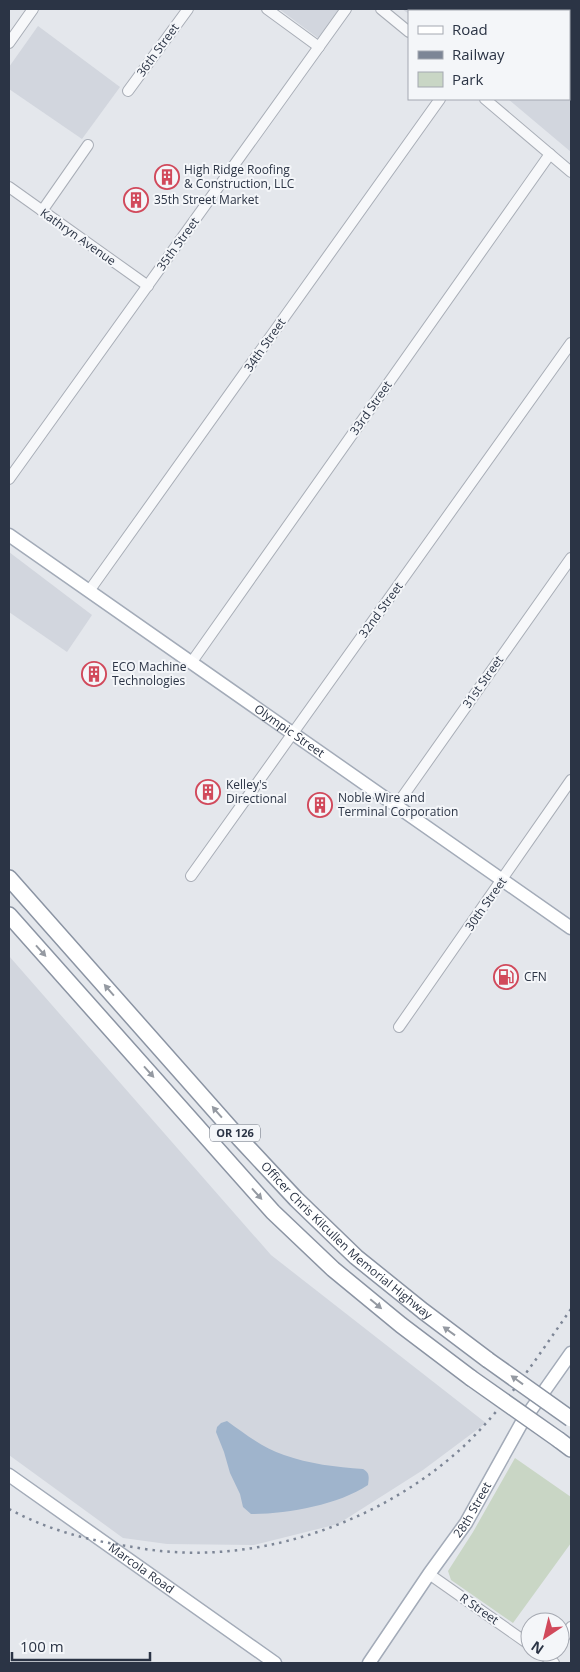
<svg xmlns="http://www.w3.org/2000/svg" width="580" height="1672" font-family="'Open Sans',sans-serif">
  <rect width="100%" height="100%" fill="#e4e7ec"/>
  <!-- built -->
  <g fill="#d2d6de">
    <path d="M279 9H339L318 38Z"/>
    <path d="M402 9H571V152L508 99H569V11H409V14Z"/>
    <path d="M38 26 120 87 82 139 9 89V67Z"/>
    <path d="M9 552 92 615 67 652 9 612Z"/>
    <path d="M9 956 271 1255 486 1423 423 1470 338 1524 254 1545 167 1544 123 1538 9 1455Z"/>
  </g>
  <!-- green -->
  <path fill="#c9d6c5" d="M515 1458 571 1497V1543L513 1623 451 1580 448 1571 473 1532Z"/>
  <!-- water -->
  <path fill="#9fb4cc" d="M227 1421C245 1434 263 1448 284 1455 309 1464 336 1467 363 1469 370 1473 369 1477 368 1485 338 1505 287 1514 251 1514L243 1507 240 1494 230 1473 224 1452 216 1432 217 1427 221 1423Z"/>
  <g fill="none" stroke-linecap="round" stroke-linejoin="round">
    <defs>
      <g id="minor">
        <path d="M267 9 319 47"/>
        <path d="M381 9 409 32"/>
        <path d="M9 43 33 9"/>
        <path d="M128 91 188 9"/>
        <path d="M485 99 571 172"/>
        <path d="M9 187 148 286"/>
        <path d="M42 211 88 145"/>
        <path d="M9 479 346 9"/>
        <path d="M89 591 440 99"/>
        <path d="M191 663 550 154"/>
        <path d="M396 806 571 558"/>
        <path d="M191 876 571 343"/>
        <path d="M399 1027 571 780"/>
        <path d="M429 1574 530 1645"/>
        <path d="M560 1643 571 1627"/>
        <path d="M540 1652 554 1663"/>
      </g>
      <g id="major">
        <path id="s1" d="M9 535 571 928"/>
        <path id="s2" d="M9 1475 275 1663"/>
        <path id="s3" d="M369 1663 429 1574 466 1523 521 1424 571 1353"/>
      </g>
      <g id="highway">
        <path id="s4" d="M9 878 240 1139 296 1199 356 1257 423 1311 488 1360"/>
        <path d="M9 915 273 1212 333 1269 401 1325 471 1378"/>
        <path d="M559 1440 571 1449"/>
      </g>
    </defs>
    <!-- minor casing -->
    <use href="#minor" stroke="#a9aeb7" stroke-width="12"/>
    <!-- major casing -->
    <use href="#major" stroke="#a3abb8" stroke-width="15"/>
    <!-- highway casing -->
    <use href="#highway" stroke="#8b94a3" stroke-width="18"/>
    <!-- minor -->
    <use href="#minor" stroke="#f7f8fa" stroke-width="10"/>
    <!-- major -->
    <use href="#major" stroke="#fff" stroke-width="12"/>
    <!-- highway -->
    <use href="#highway" stroke="#fff" stroke-width="15"/>
    <!-- rail -->
    <path stroke="#7d8696" stroke-width="2.5" stroke-dasharray="2.5 5" stroke-linecap="butt" d="M9 1509C46 1529 86 1540 127 1546 138 1548 150 1550 161 1551 269 1562 385 1519 464 1446 506 1406 538 1356 571 1309"/>
    <defs>
      <g id="highway-bridge">
        <path d="M488 1360 571 1419"/>
        <path d="M471 1378 559 1440"/>
      </g>
    </defs>
    <!-- highway-bridge casing -->
    <use href="#highway-bridge" stroke="#8b94a3" stroke-width="18" stroke-linecap="butt"/>
    <!-- highway-bridge -->
    <use href="#highway-bridge" stroke="#fff" stroke-width="15"/>
  </g>
  <!-- one-way arrows -->
  <defs><path id="oneway-solid" d="M-6-.8H1V-3.2L6.5 0L1 3.2V.8H-6Z" transform="scale(1.25)"/></defs>
  <g fill="#959aa2">
    <use href="#oneway-solid" transform="translate(41 951) rotate(48)"/>
    <use href="#oneway-solid" transform="translate(109 990) rotate(-131)"/>
    <use href="#oneway-solid" transform="translate(149 1072) rotate(48)"/>
    <use href="#oneway-solid" transform="translate(217 1112) rotate(-131)"/>
    <use href="#oneway-solid" transform="translate(257 1194) rotate(48)"/>
    <use href="#oneway-solid" transform="translate(376 1304) rotate(40)"/>
    <use href="#oneway-solid" transform="translate(449 1331) rotate(-144)"/>
    <use href="#oneway-solid" transform="translate(517 1380) rotate(-144)"/>
  </g>
  <!-- icons -->
  <defs>
    <symbol id="building-ring" viewBox="-11 -11 22 22"><circle r="9.5" fill="#f4f6f9" stroke="#d1495b" stroke-width="1.5"/><path d="M-4-6H4V6H1V3H-1V6H-4ZM-2.5-4.3h1.7v1.8h-1.7ZM.8-4.3h1.7v1.8H.8ZM-2.5-1h1.7V.8h-1.7ZM.8-1h1.7V.8H.8Z" fill="#d1495b"/></symbol>
    <symbol id="fuel-ring" viewBox="-11 -11 22 22"><circle r="9.5" fill="#f4f6f9" stroke="#d1495b" stroke-width="1.5"/><path d="M-5.5-6h7V0h2V4h1.3V-2.5L3-4.5l.8-.8L6-3V5H2.5V1h-1V6h-7ZM-4.2-4.7v3.2H.2V-4.7Z" fill="#d1495b"/></symbol>
  </defs>
  <g fill-rule="evenodd">
    <use href="#building-ring" x="153" y="163" width="28" height="28"/>
    <use href="#building-ring" x="122" y="186" width="28" height="28"/>
    <use href="#building-ring" x="80" y="660" width="28" height="28"/>
    <use href="#building-ring" x="194" y="778" width="28" height="28"/>
    <use href="#building-ring" x="306" y="791" width="28" height="28"/>
    <use href="#fuel-ring" x="492" y="963" width="28" height="28"/>
  </g>
  <g text-anchor="middle" stroke-width="4" stroke-linejoin="round" paint-order="stroke">
    <!-- shield labels -->
    <rect fill="#f4f6f9" stroke="#676e7b" stroke-width="1" x="210" y="1124.5" width="50" height="17" rx="4"/>
    <g font-size="11" font-weight="bold" fill="#2b3445">
      <text x="235" y="1137">OR 126</text>
    </g>
    <!-- street labels -->
    <g font-size="12" fill="#2b3445" stroke="#f4f6f9">
      <text transform="translate(158 50) rotate(-54)" y="4">36th Street</text>
      <text transform="translate(78 237) rotate(35)" y="4">Kathryn Avenue</text>
      <text transform="translate(178 244) rotate(-54)" y="4">35th Street</text>
      <text transform="translate(265 345) rotate(-55)" y="4">34th Street</text>
      <text transform="translate(371 408) rotate(-55)" y="4">33rd Street</text>
      <text transform="translate(381 610) rotate(-54)" y="4">32nd Street</text>
      <text transform="translate(483 682) rotate(-55)" y="4">31st Street</text>
      <text dy="4" stroke="none"><textPath href="#s1" startOffset="342">Olympic Street</textPath></text>
      <text transform="translate(486 904) rotate(-55)" y="4">30th Street</text>
      <text dy="4" stroke="none"><textPath href="#s4" startOffset="496">Officer Chris Kilcullen Memorial Highway</textPath></text>
      <text dy="4" stroke="none"><textPath href="#s3" startOffset="185">28th Street</textPath></text>
      <text dy="4" stroke="none"><textPath href="#s2" startOffset="162">Marcola Road</textPath></text>
      <text transform="translate(479 1609) rotate(35)" y="4">R Street</text>
    </g>
    <!-- poi labels -->
    <g font-size="12" fill="#2b3445" stroke="#f4f6f9" text-anchor="start">
      <text x="184" y="174">High Ridge Roofing<tspan x="184" dy="14">&amp; Construction, LLC</tspan></text>
      <text x="154" y="204">35th Street Market</text>
      <text x="112" y="671">ECO Machine<tspan x="112" dy="14">Technologies</tspan></text>
      <text x="226" y="789">Kelley's<tspan x="226" dy="14">Directional</tspan></text>
      <text x="338" y="802">Noble Wire and<tspan x="338" dy="14">Terminal Corporation</tspan></text>
      <text x="524" y="981">CFN</text>
    </g>
  </g>
  <!-- border -->
  <rect width="580" height="1672" fill="none" stroke="#2b3445" stroke-width="20"/>
  <!-- legend -->
  <rect x="408" y="10" width="162" height="90" fill="#f4f6f9" stroke="#a4a8b1"/>
  <rect x="418" y="26" width="25" height="8" fill="#ffffff" stroke="#a4a8b1"/>
  <text x="452" y="35" font-size="15" fill="#2b3445">Road</text>
  <rect x="418" y="51" width="25" height="8" fill="#7d8696" stroke="#a4a8b1"/>
  <text x="452" y="60" font-size="15" fill="#2b3445">Railway</text>
  <rect x="418" y="72" width="25" height="15" fill="#c9d6c5" stroke="#a4a8b1"/>
  <text x="452" y="85" font-size="15" fill="#2b3445">Park</text>
  <!-- north arrow -->
  <g transform="translate(545 1637) rotate(215)"><circle r="24" fill="#f4f6f9" stroke="#a4a8b1"/>
  <path d="M0-4L9 19L0 12L-9 19Z" fill="#d1495b"/>
  <text y="-8" font-size="14" font-weight="bold" text-anchor="middle" fill="#2b3445">N</text>
  </g>
  <!-- scale -->
  <path d="M12 1652v8h138v-8" fill="none" stroke="#2b3445" stroke-width="2.5"/>
  <text x="20" y="1652" font-size="15" fill="#2b3445" stroke="#f4f6f9" stroke-width="4" paint-order="stroke">100 m</text>
</svg>
